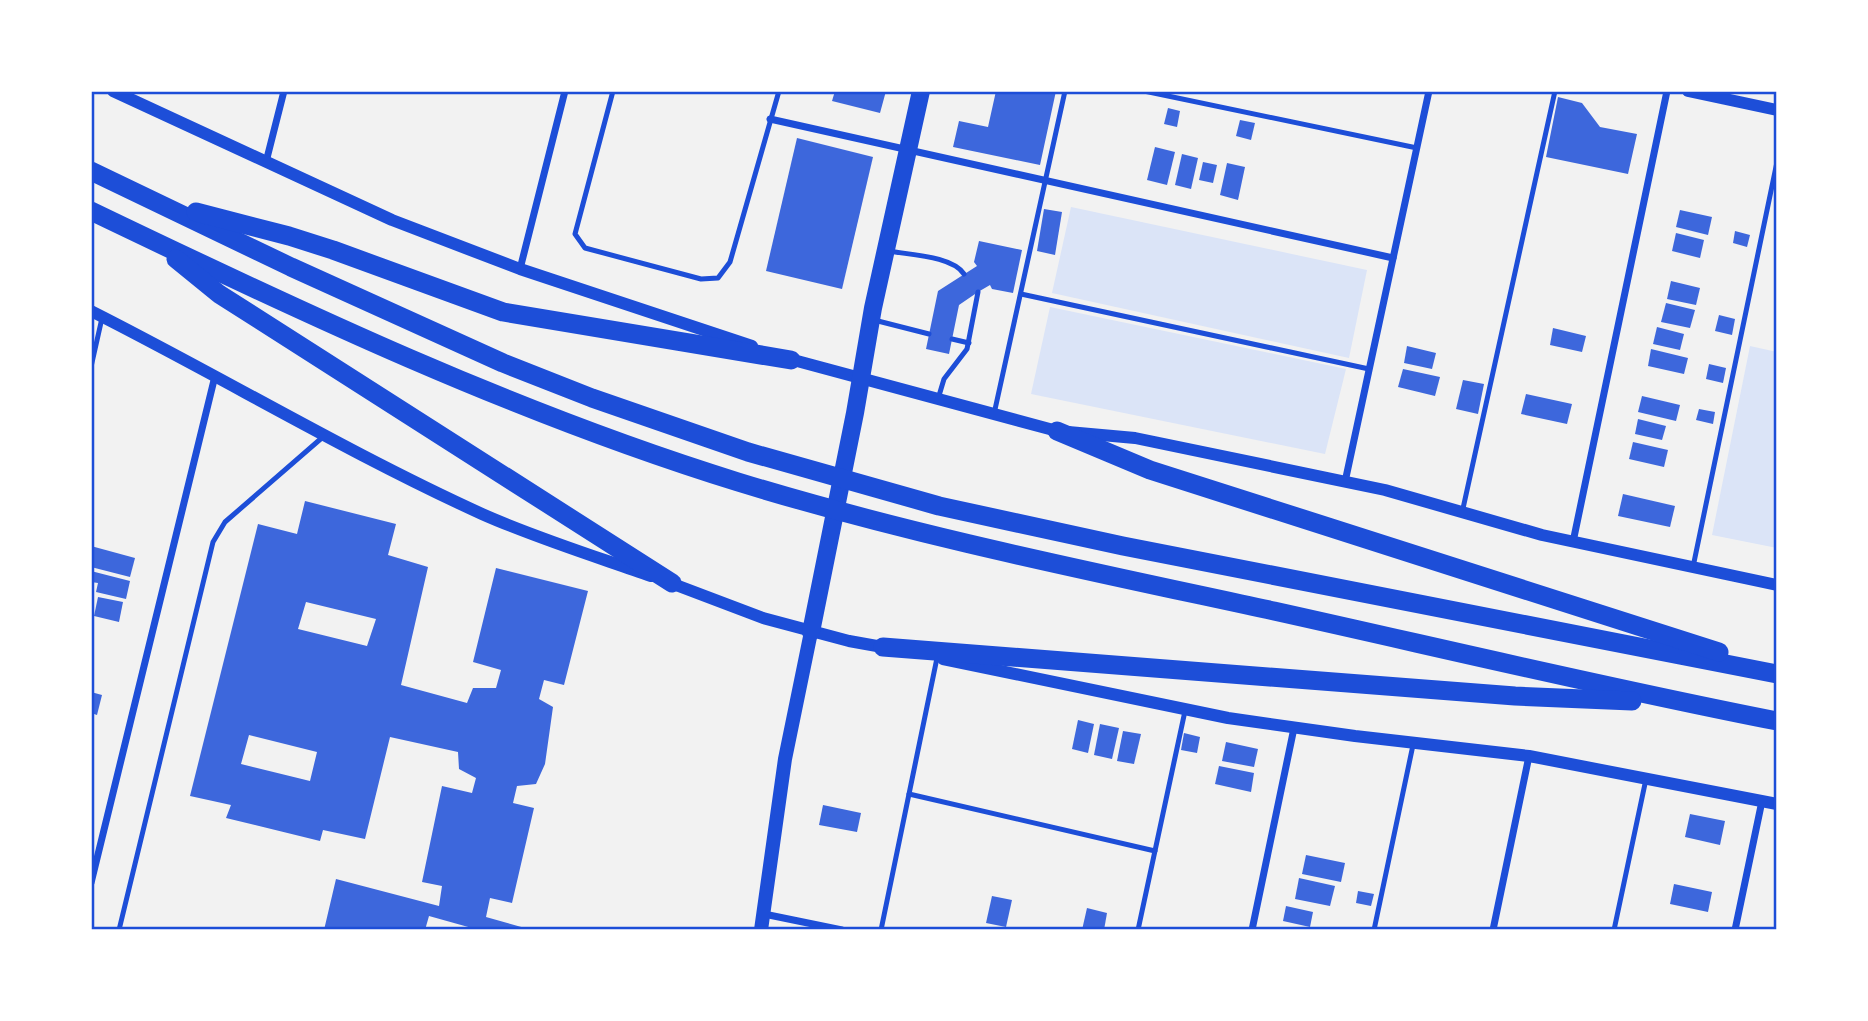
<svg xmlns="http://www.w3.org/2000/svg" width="1868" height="1021" font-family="'Space Grotesk',sans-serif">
  <rect width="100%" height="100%" fill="#f2f2f2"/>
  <!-- green -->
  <g fill="#dbe4f7">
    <path d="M1071 207 1367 270 1349 358 1052 293Z"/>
    <path d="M1050 307 1346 369 1325 454 1031 394Z"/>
    <path d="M1750 346 1777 352V548L1712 535Z"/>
  </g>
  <!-- building -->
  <g fill="#3d67dc" fill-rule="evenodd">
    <path d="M835 91H886L880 113 832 101Z"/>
    <path d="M996 91H1056L1040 165 953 147 959 121 988 127Z"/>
    <path d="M1558 97 1582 103 1600 127 1637 134 1628 174 1546 157Z"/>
    <path d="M1168 108 1180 111 1177 127 1164 124Z"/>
    <path d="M1240 120 1255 123 1251 140 1236 136Z"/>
    <path d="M797 138 873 157 842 289 766 271Z"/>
    <path d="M1155 147 1175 152 1167 185 1147 180Z"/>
    <path d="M1182 154 1198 158 1191 189 1175 185Z"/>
    <path d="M1203 162 1217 165 1213 183 1199 180Z"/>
    <path d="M1227 163 1245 167 1238 200 1220 195Z"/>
    <path d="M1044 209 1062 212 1055 255 1037 251Z"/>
    <path d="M1680 210 1712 217 1708 235 1676 227Z"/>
    <path d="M1735 231 1750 235 1747 247 1733 243Z"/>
    <path d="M1676 233 1704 240 1700 258 1672 251Z"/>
    <path d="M979 241 1022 250 1013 293 992 289 990 285 978 292 959 305 949 354 926 349 938 291 977 266 974 262Z"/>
    <path d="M1671 281 1700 288 1696 305 1667 299Z"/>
    <path d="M1666 303 1695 310 1690 328 1661 322Z"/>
    <path d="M1719 315 1735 319 1732 335 1715 331Z"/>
    <path d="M1657 327 1684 334 1680 350 1653 344Z"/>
    <path d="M1553 328 1586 336 1582 352 1550 345Z"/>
    <path d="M1407 346 1436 353 1432 369 1404 363Z"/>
    <path d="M1651 349 1688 358 1684 374 1648 366Z"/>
    <path d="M1709 364 1726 368 1723 383 1706 379Z"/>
    <path d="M1403 369 1440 377 1435 396 1398 387Z"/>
    <path d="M1463 380 1484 384 1478 414 1456 409Z"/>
    <path d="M1526 394 1572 404 1567 424 1521 414Z"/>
    <path d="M1642 396 1680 405 1676 421 1638 412Z"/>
    <path d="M1699 409 1715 412 1713 424 1696 420Z"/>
    <path d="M1638 419 1666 426 1662 440 1635 434Z"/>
    <path d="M1633 442 1668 450 1664 467 1629 459Z"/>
    <path d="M1623 494 1675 506 1670 527 1618 516Z"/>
    <path d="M305 501 396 524 388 555 428 567 401 685 467 703 473 688H496L501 670 473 662 496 568 588 591 564 685 544 680 539 699 553 707 545 764 536 784 517 786 513 803 534 808 512 903 490 898 486 917 532 930H479L429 916 425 930H324L336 879 439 906 442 886 422 882 442 786 472 793 476 778 459 769 458 752 390 737 365 839 323 830 320 841 226 818 231 805 190 796 258 524 297 534ZM306 602 376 619 367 646 298 629ZM249 735 317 752 310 781 241 764Z"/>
    <path d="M91 546 135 558 130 577 91 567Z"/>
    <path d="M91 571 130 581 126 599 96 592 98 583 91 582Z"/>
    <path d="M98 597 123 602 119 622 94 616Z"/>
    <path d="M91 692 102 695 97 715 91 713Z"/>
    <path d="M1078 720 1094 724 1088 753 1072 749Z"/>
    <path d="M1100 724 1119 728 1112 759 1094 755Z"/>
    <path d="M1123 731 1141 734 1134 764 1117 761Z"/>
    <path d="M1184 733 1200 737 1197 753 1181 750Z"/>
    <path d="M1226 742 1258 749 1254 767 1222 761Z"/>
    <path d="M1219 766 1254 773 1251 792 1215 784Z"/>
    <path d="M823 805 861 813 857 832 819 825Z"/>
    <path d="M1690 814 1725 821 1720 845 1685 837Z"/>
    <path d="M1306 855 1345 863 1341 882 1302 874Z"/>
    <path d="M1299 878 1335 886 1330 906 1295 899Z"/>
    <path d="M1674 884 1712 892 1708 912 1670 904Z"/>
    <path d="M1358 891 1374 894 1371 906 1356 903Z"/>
    <path d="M992 896 1012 900 1006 927 986 923Z"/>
    <path d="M1286 906 1313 912 1310 927 1283 921Z"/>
    <path d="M1087 908 1107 913 1104 930H1082Z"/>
  </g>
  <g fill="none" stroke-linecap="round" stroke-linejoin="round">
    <!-- service -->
    <g stroke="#1d4ed8" stroke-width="5">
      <path d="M613 91 575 234 585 248 701 279 718 278 730 262 779 91"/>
      <path d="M1144 91 1417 148"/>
      <path d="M889 251C910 255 952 256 964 274"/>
      <path d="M1021 294 1369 369"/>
      <path d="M874 320 929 334"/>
      <path d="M952 339 969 343"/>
      <path d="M91 367 102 318"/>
      <path d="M938 399 944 379 967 349 978 292"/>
      <path d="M994 414 1065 91"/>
      <path d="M1462 513 1555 91"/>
      <path d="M1693 567 1777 162"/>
      <path d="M909 794 1155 851"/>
      <path d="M119 930 213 542 225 522 324 436"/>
      <path d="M881 930 937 658"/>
      <path d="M1138 930 1185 711"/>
      <path d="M1374 930 1413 745"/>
      <path d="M1614 930 1646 779"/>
    </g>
    <!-- minor -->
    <g stroke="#1d4ed8" stroke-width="7">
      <path d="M770 119 1393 258"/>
      <path d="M266 162 284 91"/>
      <path d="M520 269 565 91"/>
      <path d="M1345 482 1429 91"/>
      <path d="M1573 542 1667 91"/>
      <path d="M91 883 215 376"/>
      <path d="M764 914 842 930"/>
      <path d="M1252 930 1294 728"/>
      <path d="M1493 930 1529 756"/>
      <path d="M1735 930 1762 801"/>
    </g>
    <!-- tertiary -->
    <g stroke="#1d4ed8" stroke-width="12">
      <path d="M113 91 392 220 520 269 752 346"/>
      <path d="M1688 91 1777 110"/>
      <path d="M91 311C222 377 348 453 482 514 536 538 594 556 651 576"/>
      <path d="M786 358 1057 431 1135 438 1385 490 1542 535 1777 585"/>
      <path d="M668 582 763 618 849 641 888 648"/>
      <path d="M943 659 1228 718 1355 736 1529 756 1777 804"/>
    </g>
    <!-- secondary -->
    <path stroke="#1d4ed8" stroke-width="14" d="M761 930 785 759 811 632"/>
    <!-- primary -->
    <path stroke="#1d4ed8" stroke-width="18" d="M811 632 855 413 873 308 921 91"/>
    <!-- motorway -->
    <g stroke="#1d4ed8" stroke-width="19">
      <path d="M91 171 291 267 503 363 592 398 748 452 939 506 1123 546 1777 674"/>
      <path d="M91 211C301 312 515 413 738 482 914 536 1094 572 1274 611 1441 648 1608 688 1777 721"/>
      <path d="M196 212 289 236 333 250 503 312 791 360"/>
      <path d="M176 259 219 294 672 583"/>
      <path d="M1057 431 1150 470 1719 652"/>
      <path d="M883 647 1515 696 1632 701"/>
    </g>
  </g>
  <!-- border -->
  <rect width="1868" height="1021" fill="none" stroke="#ffffff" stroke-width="186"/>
  <rect x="93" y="93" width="1682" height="835" fill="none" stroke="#1d4ed8" stroke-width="2.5"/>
</svg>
